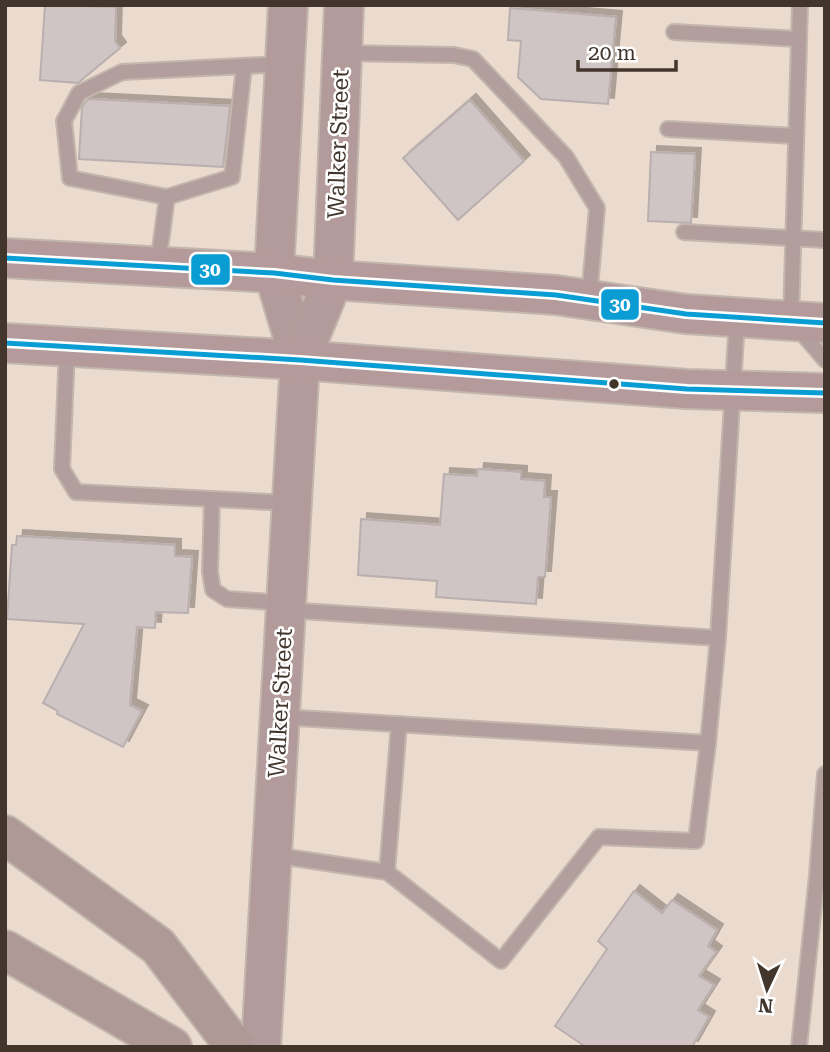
<svg xmlns="http://www.w3.org/2000/svg" width="830" height="1052" font-family="'Roboto Serif',serif">
  <defs>
    <filter id="shadow"><feDropShadow dx="6" dy="-6" stdDeviation="0" flood-color="#0004"/></filter>
  </defs>
  <rect width="100%" height="100%" fill="#ebdace"/>
  <!-- building -->
  <g fill="#d0c5c5" stroke="#baafaf" stroke-width="2" filter="url(#shadow)">
    <path d="M45 5 116 7 115 41 120 48 78 83 40 80Z"/>
    <path d="M510 8 616 17 608 104 541 99 518 77 521 41 508 40Z"/>
    <path d="M88 99 230 106 223 167 79 159 82 107Z"/>
    <path d="M470 100 524 161 458 220 403 158Z"/>
    <path d="M651 152 695 154 691 223 648 221Z"/>
    <path d="M478 469 521 472V479L545 481 544 497H551L545 577H538L536 604 436 597 437 581 358 575 361 519 440 525 444 474 477 476Z"/>
    <path d="M17 536 175 545V556L192 557 188 613 156 612 155 628 137 627 130 705 142 711 123 747 57 714 58 711 43 703 84 624 7 619 12 545H16Z"/>
    <path d="M634 891 662 913 672 900 717 930 708 946 716 952 699 976 714 985 698 1010 709 1017 692 1047H586L555 1026 607 949 598 941Z"/>
  </g>
  <g fill="none" stroke-linecap="round" stroke-linejoin="round">
    <defs>
      <g id="lane">
        <path d="M800 5 791 320 825 360"/>
        <path d="M674 32 799 39"/>
        <path d="M342 53 454 55 473 59 566 157 597 208 589 298"/>
        <path d="M668 129 796 136"/>
        <path d="M167 197 70 178 64 121 79 93 122 72 284 64"/>
        <path d="M684 232 825 240"/>
        <path d="M158 264 167 197 232 177 244 66"/>
        <path d="M67 349 62 469 76 492 290 503"/>
        <path d="M212 499 210 572 213 590 227 599 285 603"/>
        <path d="M286 610 718 638"/>
        <path d="M708 743 718 638 737 319"/>
        <path d="M273 855 387 872 501 961 599 837 696 841 708 743 281 717"/>
        <path d="M387 872 399 724"/>
        <path d="M799 1047 817 876 825 774"/>
      </g>
      <g id="secondary">
        <path d="M288 5 274 273 300 360"/>
        <path d="M261 1047 300 360 333 280 344 5"/>
      </g>
      <g id="primary">
        <path d="M5 258 274 273 333 280 556 295 686 314 825 323"/>
        <path d="M5 343 300 360 687 389 825 393"/>
      </g>
      <g id="highway">
        <path d="M5 835 158 946 235 1047"/>
        <path d="M5 950 172 1047"/>
      </g>
    </defs>
    <!-- lane casing -->
    <use href="#lane" stroke="#c3b6ad" stroke-width="18"/>
    <!-- secondary casing -->
    <use href="#secondary" stroke="#c3b6ad" stroke-width="42"/>
    <!-- primary casing -->
    <use href="#primary" stroke="#c3b6ad" stroke-width="42"/>
    <!-- highway casing -->
    <use href="#highway" stroke="#c3b6ad" stroke-width="42"/>
    <!-- lane -->
    <use href="#lane" stroke="#b39e9e" stroke-width="14"/>
    <!-- secondary -->
    <use href="#secondary" stroke="#b29b9a" stroke-width="38"/>
    <!-- primary -->
    <use href="#primary" stroke="#b49a9a" stroke-width="38"/>
    <!-- highway -->
    <use href="#highway" stroke="#ae9997" stroke-width="38"/>
    <defs>
      <g id="bus-1">
        <path d="M5 258 274 273 333 280 556 295 686 314 825 323"/>
        <path d="M5 343 300 360 687 389 825 393"/>
      </g>
    </defs>
    <!-- bus-1 casing -->
    <use href="#bus-1" stroke="#fff" stroke-width="10"/>
    <!-- bus-1 -->
    <use href="#bus-1" stroke="#0a9dd4" stroke-width="5"/>
  </g>
  <!-- markers -->
  <circle fill="#41352c" stroke="#fff" stroke-width="2.5" cx="614" cy="384" r="6"/>
  <g text-anchor="middle" stroke-width="5" stroke-linejoin="round" paint-order="stroke">
    <!-- street labels -->
    <g font-size="23" fill="#41352c" stroke="#fff">
      <text transform="translate(338 144) rotate(-88)" y="8">Walker Street</text>
      <text transform="translate(280 703) rotate(-87)" y="8">Walker Street</text>
    </g>
  </g>
  <g stroke="#fff" stroke-width="2.5">
    <rect x="190" y="253" width="41" height="33" rx="7" fill="#0a9dd4"/>
    <rect x="600" y="288" width="40" height="33" rx="7" fill="#0a9dd4"/>
  </g>
  <g font-size="19" text-anchor="middle" font-weight="bold" fill="#fff">
    <text x="210" y="276">30</text>
    <text x="620" y="311">30</text>
  </g>
  <!-- border -->
  <rect width="830" height="1052" fill="none" stroke="#41352c" stroke-width="14"/>
  <!-- north arrow -->
  <g transform="translate(767 989) rotate(184)" stroke="#ffffff" stroke-width="5" paint-order="stroke">
  <path d="M0-5L12 26L0 18L-12 26Z" fill="#41352c"/>
  <text y="-10" font-size="19" font-weight="bold" text-anchor="middle" fill="#41352c">N</text>
  </g>
  <!-- scale -->
  <path d="M578 60v10h98v-10" fill="none" stroke="#41352c" stroke-width="3.5"/>
  <text x="588" y="60" font-size="21" fill="#41352c" stroke="#ffffff" stroke-width="5" paint-order="stroke">20 m</text>
</svg>
